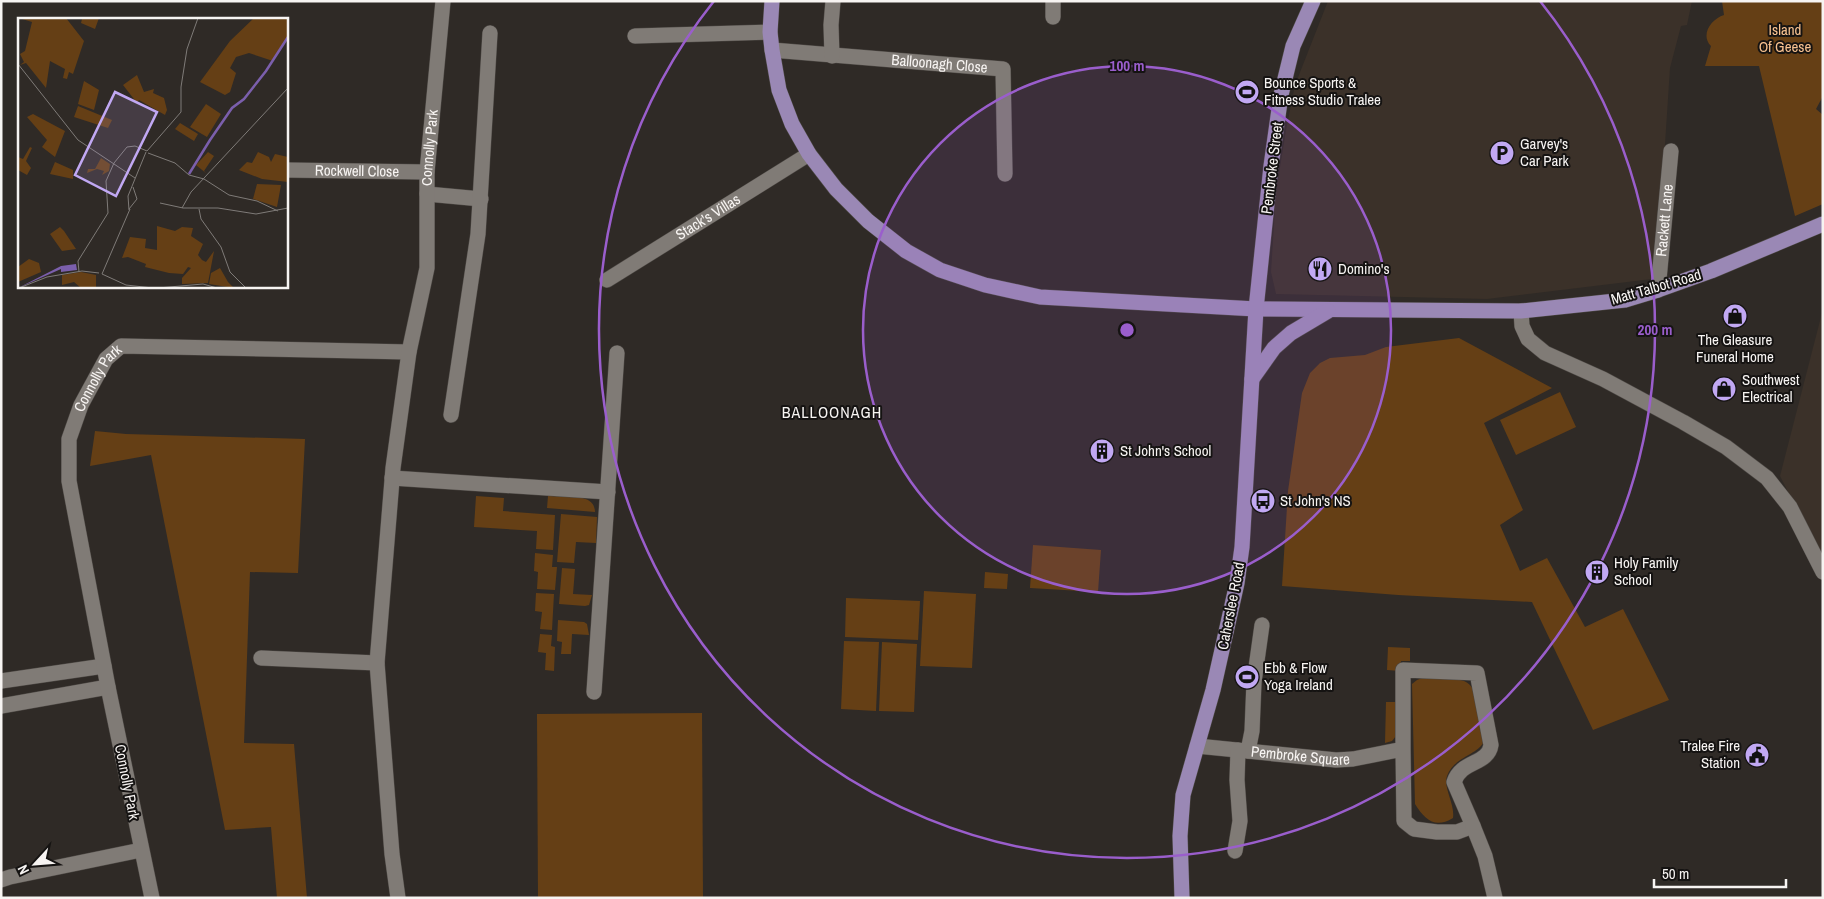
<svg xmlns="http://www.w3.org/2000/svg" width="1824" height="899" font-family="'Archivo Narrow',sans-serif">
  <rect width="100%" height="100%" fill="#2f2a26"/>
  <!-- built -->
  <g fill="#3b3129">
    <path d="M1328 1H1692L1687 25 1681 26 1670 68 1663 175 1652 279 1487 299 1276 294 1271 272 1276 192 1286 130 1295 85Z"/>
    <path d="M1823 309V561L1780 476Z"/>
  </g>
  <!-- green -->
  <g fill="#653f15">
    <path d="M1722 1H1823V96L1816 109 1823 115V204L1795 216 1759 66H1705L1711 46C1700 35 1711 19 1724 15Z"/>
    <path d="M1459 338 1552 388 1484 423 1523 510 1500 525 1520 571 1547 558 1585 627 1623 609 1669 700 1593 730 1532 602 1398 595 1282 586 1288 491 1302 393 1310 373 1320 363 1330 358 1365 355 1386 347Z"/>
    <path d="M1560 392 1576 427 1516 455 1500 420Z"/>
    <path d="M95 431 126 434 305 439 298 573 250 572 244 743 294 744 307 898H277L271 827 225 830 151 455 90 466Z"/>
    <path d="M476 496 504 498 503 511 555 515 553 550 536 549 537 531 474 527Z"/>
    <path d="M548 496C562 497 595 492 595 512L547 508Z"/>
    <path d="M561 514 597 517 596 543 576 542 574 563 557 562Z"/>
    <path d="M1033 545 1101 550 1098 592 1030 588Z"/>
    <path d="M535 553 553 555 552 567H557L555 590 537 589 538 572 534 571Z"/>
    <path d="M562 568 575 569 573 594 592 595 589 605 585 606 559 604Z"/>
    <path d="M985 572 1008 574 1007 589 984 588Z"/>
    <path d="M924 591 976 594 972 668 920 666Z"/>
    <path d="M536 593 554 594 552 630 540 629 542 612 535 611Z"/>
    <path d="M846 598 920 601 918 640 845 637Z"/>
    <path d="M558 620 584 622 587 624 589 635 572 634 571 654H561L562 642 557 641Z"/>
    <path d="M540 634 552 635 551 646 555 647 554 671 545 670 546 653 538 652Z"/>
    <path d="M844 641 879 642 876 711 841 709Z"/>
    <path d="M882 642 917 644 914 712 879 711Z"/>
    <path d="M1388 647 1410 648V661H1401L1400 671 1387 670Z"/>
    <path d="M1425 677C1437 678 1453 677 1464 681 1480 687 1483 723 1486 738 1479 756 1454 756 1447 776 1443 788 1455 803 1453 818 1435 829 1425 820 1415 804L1412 684 1417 680Z"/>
    <path d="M1386 702H1399L1396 736 1392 741 1385 743Z"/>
    <path d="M702 713 703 898H538L537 714Z"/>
  </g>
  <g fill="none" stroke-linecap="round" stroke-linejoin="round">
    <defs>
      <g id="minor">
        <path d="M1053 17V1"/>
        <path d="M635 36 770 32"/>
        <path id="s1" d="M772 50 1003 69 1005 174"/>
        <path d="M832 56 831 25 833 1"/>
        <path id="s2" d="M286 170 427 172"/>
        <path d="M427 194 481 199"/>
        <path id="s3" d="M607 280 809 154"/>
        <path id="s4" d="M1658 290 1671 151"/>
        <path d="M1521 311 1522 326 1528 339 1545 353 1603 379 1683 422 1726 447 1767 478 1790 507 1823 572"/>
        <path d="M451 415 478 234 490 33"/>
        <path d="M392 478 608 492"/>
        <path d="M261 658 377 663"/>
        <path d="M1 681 104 666"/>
        <path d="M594 692 617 353"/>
        <path d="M1 706 108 687"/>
        <path id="s5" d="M1197 746 1336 760 1353 759 1403 749V670L1477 673 1491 745C1488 765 1461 760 1454 782L1473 826 1457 832H1437L1414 829 1404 821 1403 749"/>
        <path d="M1248 751 1252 731 1254 682 1262 625"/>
        <path d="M1473 826 1485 856 1495 898"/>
        <path d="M1235 851 1240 821 1237 780 1238 750"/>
        <path d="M1 880 10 877 141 850"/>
        <path id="s6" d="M152 898 108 687 69 481V439L81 405 106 359 121 346 409 352"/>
        <path id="s7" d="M398 898 392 854 377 663 393 468 409 352 427 268V172L443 1"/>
      </g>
      <g id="major">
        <path d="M772 1 770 32 772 50 779 90 792 124 809 154 836 189 868 221 906 251 940 270 985 285 1040 297 1256 309 1521 311 1625 300 1658 290 1711 271 1823 224"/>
        <path d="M1252 379 1274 348 1291 333 1328 311"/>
        <path d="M1182 898 1180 836 1183 795 1213 690 1224 641 1237 583 1242 547 1256 309 1271 166 1281 95 1293 46 1313 1"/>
      </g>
    </defs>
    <!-- minor casing -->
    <use href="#minor" stroke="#4d4945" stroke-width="16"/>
    <!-- major casing -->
    <use href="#major" stroke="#4d4945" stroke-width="16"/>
    <!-- minor -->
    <use href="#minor" stroke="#807b76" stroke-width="15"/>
    <!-- major -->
    <use href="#major" stroke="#9a88b5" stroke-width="15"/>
  </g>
  <!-- distance rings -->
  <circle cx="1127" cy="330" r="264" fill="#9a5ecc" fill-opacity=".12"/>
  <g fill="none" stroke="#9a5ecc" stroke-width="2.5">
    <circle cx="1127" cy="330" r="264"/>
    <path d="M1540 1A528 528 0 1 1 714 1"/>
  </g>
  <!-- icons -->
  <defs>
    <symbol id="stadium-disc" viewBox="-11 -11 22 22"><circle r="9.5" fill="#c1a8f3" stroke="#151312"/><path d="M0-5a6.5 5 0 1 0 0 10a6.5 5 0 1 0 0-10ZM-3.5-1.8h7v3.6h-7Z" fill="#111"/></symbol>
    <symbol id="parking-disc" viewBox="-11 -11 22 22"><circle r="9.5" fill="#c1a8f3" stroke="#151312"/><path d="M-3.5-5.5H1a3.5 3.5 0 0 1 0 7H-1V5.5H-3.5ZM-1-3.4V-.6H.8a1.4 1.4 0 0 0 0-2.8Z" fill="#111"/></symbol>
    <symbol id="restaurant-disc" viewBox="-11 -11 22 22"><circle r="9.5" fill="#c1a8f3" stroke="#151312"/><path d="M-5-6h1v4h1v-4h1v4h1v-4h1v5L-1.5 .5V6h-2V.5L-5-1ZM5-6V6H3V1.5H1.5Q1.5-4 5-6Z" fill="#111"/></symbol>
    <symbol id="shop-disc" viewBox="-11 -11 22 22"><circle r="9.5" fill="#c1a8f3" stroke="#151312"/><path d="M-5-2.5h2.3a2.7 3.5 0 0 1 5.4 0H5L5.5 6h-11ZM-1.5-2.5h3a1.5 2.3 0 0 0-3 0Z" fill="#111"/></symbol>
    <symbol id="building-disc" viewBox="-11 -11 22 22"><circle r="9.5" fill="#c1a8f3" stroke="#151312"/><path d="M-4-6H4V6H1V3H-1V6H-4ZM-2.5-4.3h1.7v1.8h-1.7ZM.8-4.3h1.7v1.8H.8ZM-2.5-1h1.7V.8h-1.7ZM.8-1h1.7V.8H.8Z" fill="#111"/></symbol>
    <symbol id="bus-disc" viewBox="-11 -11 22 22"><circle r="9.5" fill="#c1a8f3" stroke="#151312"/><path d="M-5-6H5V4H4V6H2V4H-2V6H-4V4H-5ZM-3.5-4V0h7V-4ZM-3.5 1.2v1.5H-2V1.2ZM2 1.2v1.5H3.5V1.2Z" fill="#111"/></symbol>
    <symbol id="civic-disc" viewBox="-11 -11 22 22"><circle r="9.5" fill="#c1a8f3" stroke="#151312"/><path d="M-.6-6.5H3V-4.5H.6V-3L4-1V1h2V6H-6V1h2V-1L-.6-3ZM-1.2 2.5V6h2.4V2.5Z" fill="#111"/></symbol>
  </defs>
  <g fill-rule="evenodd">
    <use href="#stadium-disc" x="1233" y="78" width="28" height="28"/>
    <use href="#parking-disc" x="1488" y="139" width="28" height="28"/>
    <use href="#restaurant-disc" x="1306" y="255" width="28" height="28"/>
    <use href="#shop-disc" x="1721" y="302" width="28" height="28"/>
    <use href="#shop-disc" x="1710" y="375" width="28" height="28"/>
    <use href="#building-disc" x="1088" y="437" width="28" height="28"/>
    <use href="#bus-disc" x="1249" y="487" width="28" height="28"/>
    <use href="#building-disc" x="1583" y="558" width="28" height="28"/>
    <use href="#stadium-disc" x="1233" y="663" width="28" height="28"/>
    <use href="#civic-disc" x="1743" y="741" width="28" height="28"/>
  </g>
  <g text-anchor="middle" stroke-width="4" stroke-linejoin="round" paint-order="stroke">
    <!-- park labels -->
    <g font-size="15" fill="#f8c290" stroke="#151312">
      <text x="1785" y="35">Island<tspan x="1785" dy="17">Of Geese</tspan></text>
    </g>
    <!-- street labels -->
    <g font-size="15" fill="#f7f4f2" stroke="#151312">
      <text dy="5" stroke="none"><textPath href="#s1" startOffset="168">Balloonagh Close</textPath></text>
      <text dy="5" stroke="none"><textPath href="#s7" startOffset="755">Connolly Park</textPath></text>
      <text transform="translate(1272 168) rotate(-83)" y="5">Pembroke Street</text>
      <text dy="5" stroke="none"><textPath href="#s2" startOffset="71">Rockwell Close</textPath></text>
      <text dy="5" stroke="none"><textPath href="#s3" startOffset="119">Stack's Villas</textPath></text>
      <text dy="5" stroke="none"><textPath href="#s4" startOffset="70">Rackett Lane</textPath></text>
      <text transform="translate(1656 287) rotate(-16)" y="5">Matt Talbot Road</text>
      <text dy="5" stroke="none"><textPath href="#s6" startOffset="535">Connolly Park</textPath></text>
      <text transform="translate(1231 606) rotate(-79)" y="5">Caherslee Road</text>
      <text dy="5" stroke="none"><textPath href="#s5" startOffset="104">Pembroke Square</textPath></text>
      <text transform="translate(127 782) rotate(79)" y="5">Connolly Park</text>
    </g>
    <!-- poi labels -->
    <g font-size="15" fill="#f7f4f2" stroke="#151312" text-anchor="start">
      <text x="1264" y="88">Bounce Sports &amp;<tspan x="1264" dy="17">Fitness Studio Tralee</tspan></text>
      <text x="1520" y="149">Garvey's<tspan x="1520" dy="17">Car Park</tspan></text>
      <text x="1338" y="274">Domino's</text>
      <text x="1735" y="345" text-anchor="middle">The Gleasure<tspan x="1735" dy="17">Funeral Home</tspan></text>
      <text x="1742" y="385">Southwest<tspan x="1742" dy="17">Electrical</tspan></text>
      <text x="1120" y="456">St John's School</text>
      <text x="1280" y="506">St John's NS</text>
      <text x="1614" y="568">Holy Family<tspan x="1614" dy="17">School</tspan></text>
      <text x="1264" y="673">Ebb &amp; Flow<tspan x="1264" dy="17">Yoga Ireland</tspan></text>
      <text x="1740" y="751" text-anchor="end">Tralee Fire<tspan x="1740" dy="17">Station</tspan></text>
    </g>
    <!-- neighbourhood labels -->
    <g font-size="16" letter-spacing="1" fill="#f7f4f2" stroke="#151312">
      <text x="832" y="418">BALLOONAGH</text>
    </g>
  </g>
  <!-- overview -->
  <g transform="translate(18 18)">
    <rect width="270" height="270" fill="#2f2a26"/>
    <path d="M48 0 66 23 55 56 51 54 49 61 45 60 47 51 32 43 28 70 8 45 2 47 6 44 2 36 7 33 14 4 1 0ZM50 0H81L77 11 63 5 64 1ZM236 0 270 1V19L255 43 231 35 218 39 212 50 218 55 212 74 207 77 182 64 212 23ZM119 57 126 74 136 71 135 75 146 80 149 92 147 97 121 82 119 85 105 67ZM66 63 81 72 76 92 60 86ZM188 86 203 96 189 119 172 109ZM60 88 94 102 90 110 56 99ZM15 96 47 113 37 139 24 129 29 122 9 99ZM162 105 180 116 176 123 157 111ZM12 129 14 130 8 143 13 150 9 157 0 152V139L5 141ZM190 134 196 138 186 153 189 156 178 147ZM240 134 251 139 253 144 257 136 270 139V164L244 161 221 152 229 144 234 145ZM83 140 92 146 91 153 84 157 86 153 79 151 69 155 70 151H77ZM37 144 55 152V161L32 156ZM239 166 263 167 259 189 235 181ZM139 208 157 213 164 209 175 210 173 218 185 226 180 237 184 242 188 244 196 233 190 265 164 266V260L173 250 170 249 165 256 151 255 127 249 128 246 110 239 104 240 112 219 128 221 127 230 139 232ZM42 209 46 213 58 231 44 233 32 216ZM11 241 21 245 23 254 0 264V249ZM202 250 210 264 216 270 191 266 193 255ZM63 254 78 257V270H63L56 264 44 267V257Z" fill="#653f15"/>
    <path d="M58 246 59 252 43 254V251L0 270 43 248Z" fill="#7b5fac"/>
    <path fill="none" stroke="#7b5fac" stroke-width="2.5" d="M192 122 214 90 226 81 248 53 270 19M171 156 192 122"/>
    <path fill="none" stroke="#7f7b78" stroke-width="1" d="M0 46 60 122 117 160M129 133 163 94V69L169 31 180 0M130 135 157 145 171 157 186 161 211 177 239 183 260 193M142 185 165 190H200L238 196 270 190M164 190 173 174 270 70M111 191 119 181 115 169M181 191 183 201 203 229 212 254 228 270M111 192 110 178 128 134M61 254 60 243 90 195 88 163 96 145 109 129 117 128 129 133M84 256 112 191M84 256 108 267 135 270M1 270 29 259 64 253 81 255M140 270 185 266 199 270"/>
    <path fill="#c1a8f3" fill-opacity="0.15" stroke="#c1a8f3" stroke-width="2.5" d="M97 74 139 94 98 178 57 157Z"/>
    <rect width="270" height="270" fill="none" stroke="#f7f4f2" stroke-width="2.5"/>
  </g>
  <circle cx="1127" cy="330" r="8" fill="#9a5ecc" stroke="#151312" stroke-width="2.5"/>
  <g font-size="15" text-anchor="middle" font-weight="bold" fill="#9a5ecc" stroke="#151312" stroke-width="4" stroke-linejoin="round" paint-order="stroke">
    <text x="1127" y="71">100 m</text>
    <text x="1655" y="335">200 m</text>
  </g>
  <!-- border -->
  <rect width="1824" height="899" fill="none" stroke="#f7f4f2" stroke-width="5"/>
  <!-- north arrow -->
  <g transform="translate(35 864) rotate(244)" stroke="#151312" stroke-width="4" paint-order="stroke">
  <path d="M0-4L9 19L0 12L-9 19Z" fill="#f7f4f2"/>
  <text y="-8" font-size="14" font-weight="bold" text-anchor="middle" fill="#f7f4f2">N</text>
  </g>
  <!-- scale -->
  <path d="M1654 879v8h132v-8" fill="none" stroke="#f7f4f2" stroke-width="2.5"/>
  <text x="1662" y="879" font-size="15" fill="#f7f4f2" stroke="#151312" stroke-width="4" paint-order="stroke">50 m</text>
</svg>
